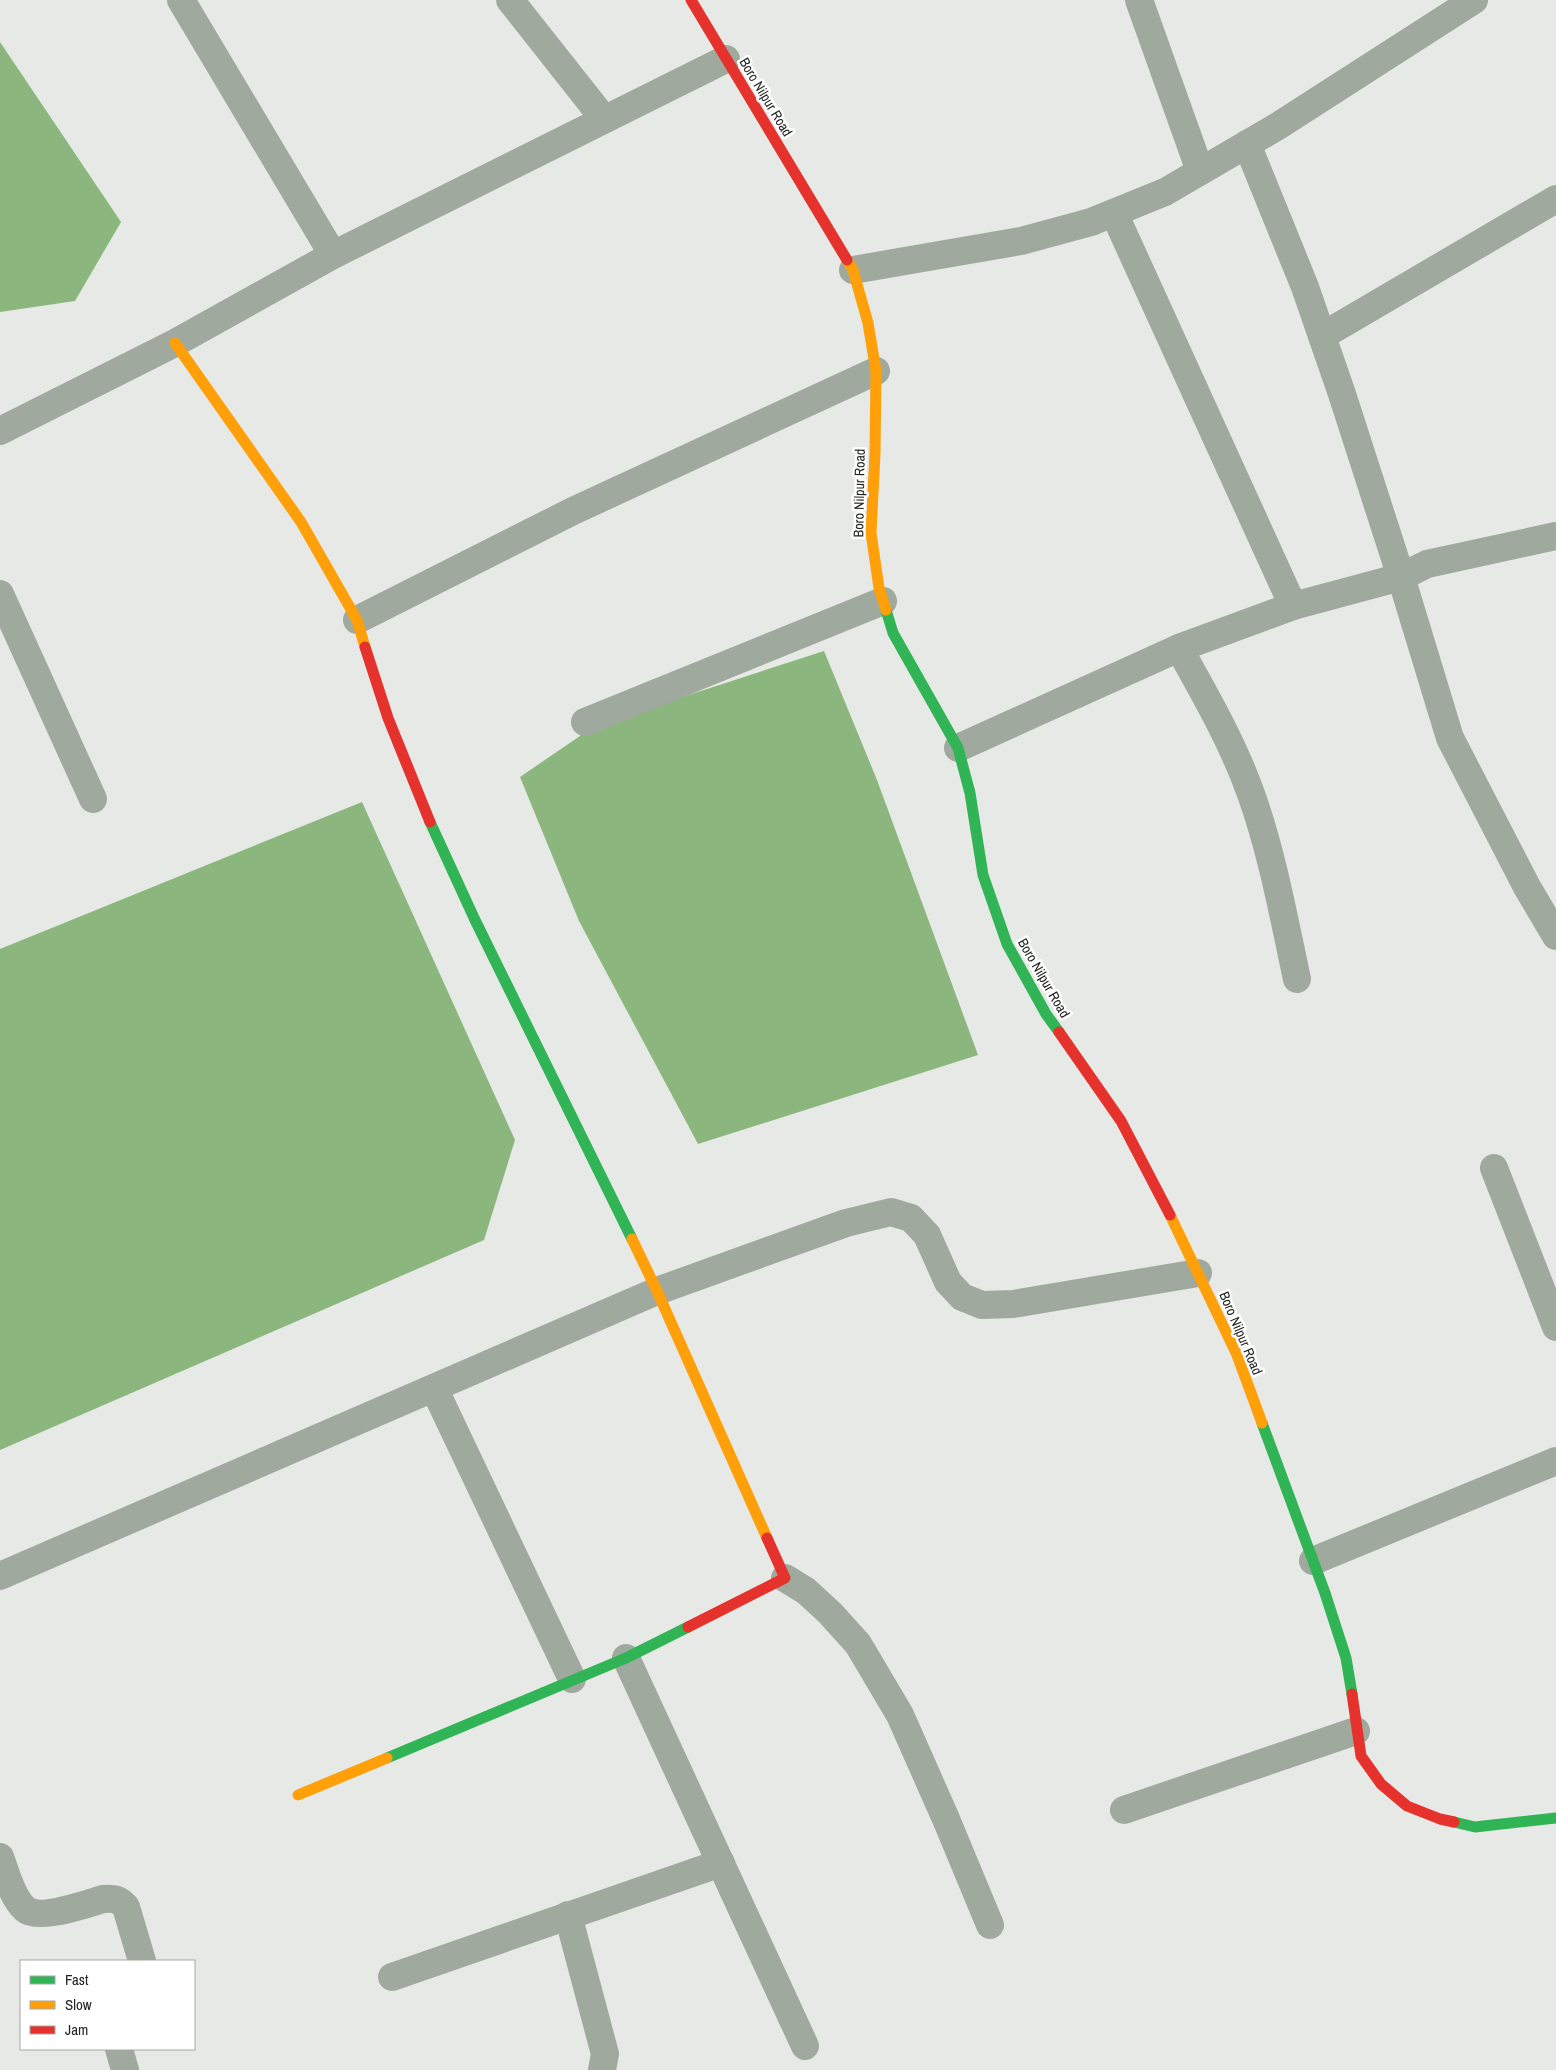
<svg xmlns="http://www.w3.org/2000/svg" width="1556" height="2070" font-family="'Archivo Narrow',sans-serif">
  <rect width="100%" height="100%" fill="#e6e9e5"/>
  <!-- water -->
  <g fill="#8bb77e">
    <path d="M0 42 121 222 75 301 0 312Z"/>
    <path d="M824 651 877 780 978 1055 698 1144 579 921 520 777 596 725Z"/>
    <path d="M362 802 515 1140 484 1240 0 1450V949Z"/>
  </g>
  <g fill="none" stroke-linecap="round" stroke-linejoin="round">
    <!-- street -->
    <g stroke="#a0a99e" stroke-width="28">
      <path d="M181 0 333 255"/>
      <path d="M510 0 604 119"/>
      <path d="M1139 0 1200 171"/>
      <path d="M1247 144 1305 287 1342 394 1401 577 1450 738 1527 887 1556 936"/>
      <path d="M1114 213 1293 606"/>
      <path d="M853 270 1021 241 1091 222 1165 192 1278 126 1474 0"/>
      <path d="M1322 336 1556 199"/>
      <path d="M0 431 175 343 333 255 726 59"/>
      <path d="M0 594 93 799"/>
      <path d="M357 620 573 511 876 371"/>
      <path d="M1179 648C1205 695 1233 743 1251 794 1272 852 1284 919 1297 979"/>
      <path d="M585 722 883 601"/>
      <path d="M958 748 1179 648 1293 606 1401 577 1427 564 1556 536"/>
      <path d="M1494 1168 1556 1327"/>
      <path d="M434 1388 572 1679"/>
      <path d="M1313 1561 1556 1461"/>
      <path d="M0 1576 657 1291 846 1223 891 1212 911 1218 927 1235 948 1282 962 1297 982 1305 1013 1304 1198 1273"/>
      <path d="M785 1578 806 1591 830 1613 858 1644 900 1715 946 1819 990 1925"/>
      <path d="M626 1658 805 2046"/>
      <path d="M1124 1810 1356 1731"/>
      <path d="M0 1857C6 1873 12 1897 25 1909 39 1921 86 1904 103 1899 114 1898 119 1899 126 1907L142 1961"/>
      <path d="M568 1915 605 2054 602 2070"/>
      <path d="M392 1977 721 1863"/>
      <path d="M119 2049 125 2070"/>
    </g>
    <!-- fast -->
    <g stroke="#30b455" stroke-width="11">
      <path d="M886 610 893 633 958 748 970 793 983 875 1007 944 1046 1014 1059 1032"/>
      <path d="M430 822 475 920 632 1239"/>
      <path d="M1262 1423 1325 1593 1346 1658 1352 1694"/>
      <path d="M387 1758 626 1658 688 1627"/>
      <path d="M1454 1822 1475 1827 1556 1818"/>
    </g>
    <!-- slow -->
    <g stroke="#ff9f0a" stroke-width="11">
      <path d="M847 260 853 270 868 323 876 371 875 454 871 533 879 588 886 610"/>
      <path d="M175 343 301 522 357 620 365 647"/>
      <path d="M1170 1215 1237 1355 1262 1423"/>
      <path d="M632 1239 657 1291 767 1538"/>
      <path d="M298 1795 387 1758"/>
    </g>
    <!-- jam -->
    <g stroke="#e5322d" stroke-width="11">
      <path d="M691 0 847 260"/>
      <path d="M365 647 388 718 430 822"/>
      <path d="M1059 1032 1121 1121 1170 1215"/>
      <path d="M688 1627 785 1578 767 1538"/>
      <path d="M1352 1694 1361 1756 1381 1784 1407 1806 1440 1819 1454 1822"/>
    </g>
  </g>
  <g text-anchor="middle" stroke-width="5" stroke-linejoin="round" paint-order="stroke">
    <!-- street labels -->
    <g font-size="14" fill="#242623" stroke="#fff">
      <text transform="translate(766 97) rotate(59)" y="5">Boro Nilpur Road</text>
      <text transform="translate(859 493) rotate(-89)" y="5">Boro Nilpur Road</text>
      <text transform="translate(1044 978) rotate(60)" y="5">Boro Nilpur Road</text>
      <text transform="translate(1241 1333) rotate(67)" y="5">Boro Nilpur Road</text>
    </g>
  </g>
  <!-- legend -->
  <rect x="20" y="1960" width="175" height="90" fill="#ffffff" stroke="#a7a8a7"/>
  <rect x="30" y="1976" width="25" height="8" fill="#30b455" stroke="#a7a8a7"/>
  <text x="65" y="1985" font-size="15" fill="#242623">Fast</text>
  <rect x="30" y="2001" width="25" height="8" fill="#ff9f0a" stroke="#a7a8a7"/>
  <text x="65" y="2010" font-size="15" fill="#242623">Slow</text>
  <rect x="30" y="2026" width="25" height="8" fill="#e5322d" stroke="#a7a8a7"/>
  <text x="65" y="2035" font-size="15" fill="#242623">Jam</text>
</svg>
